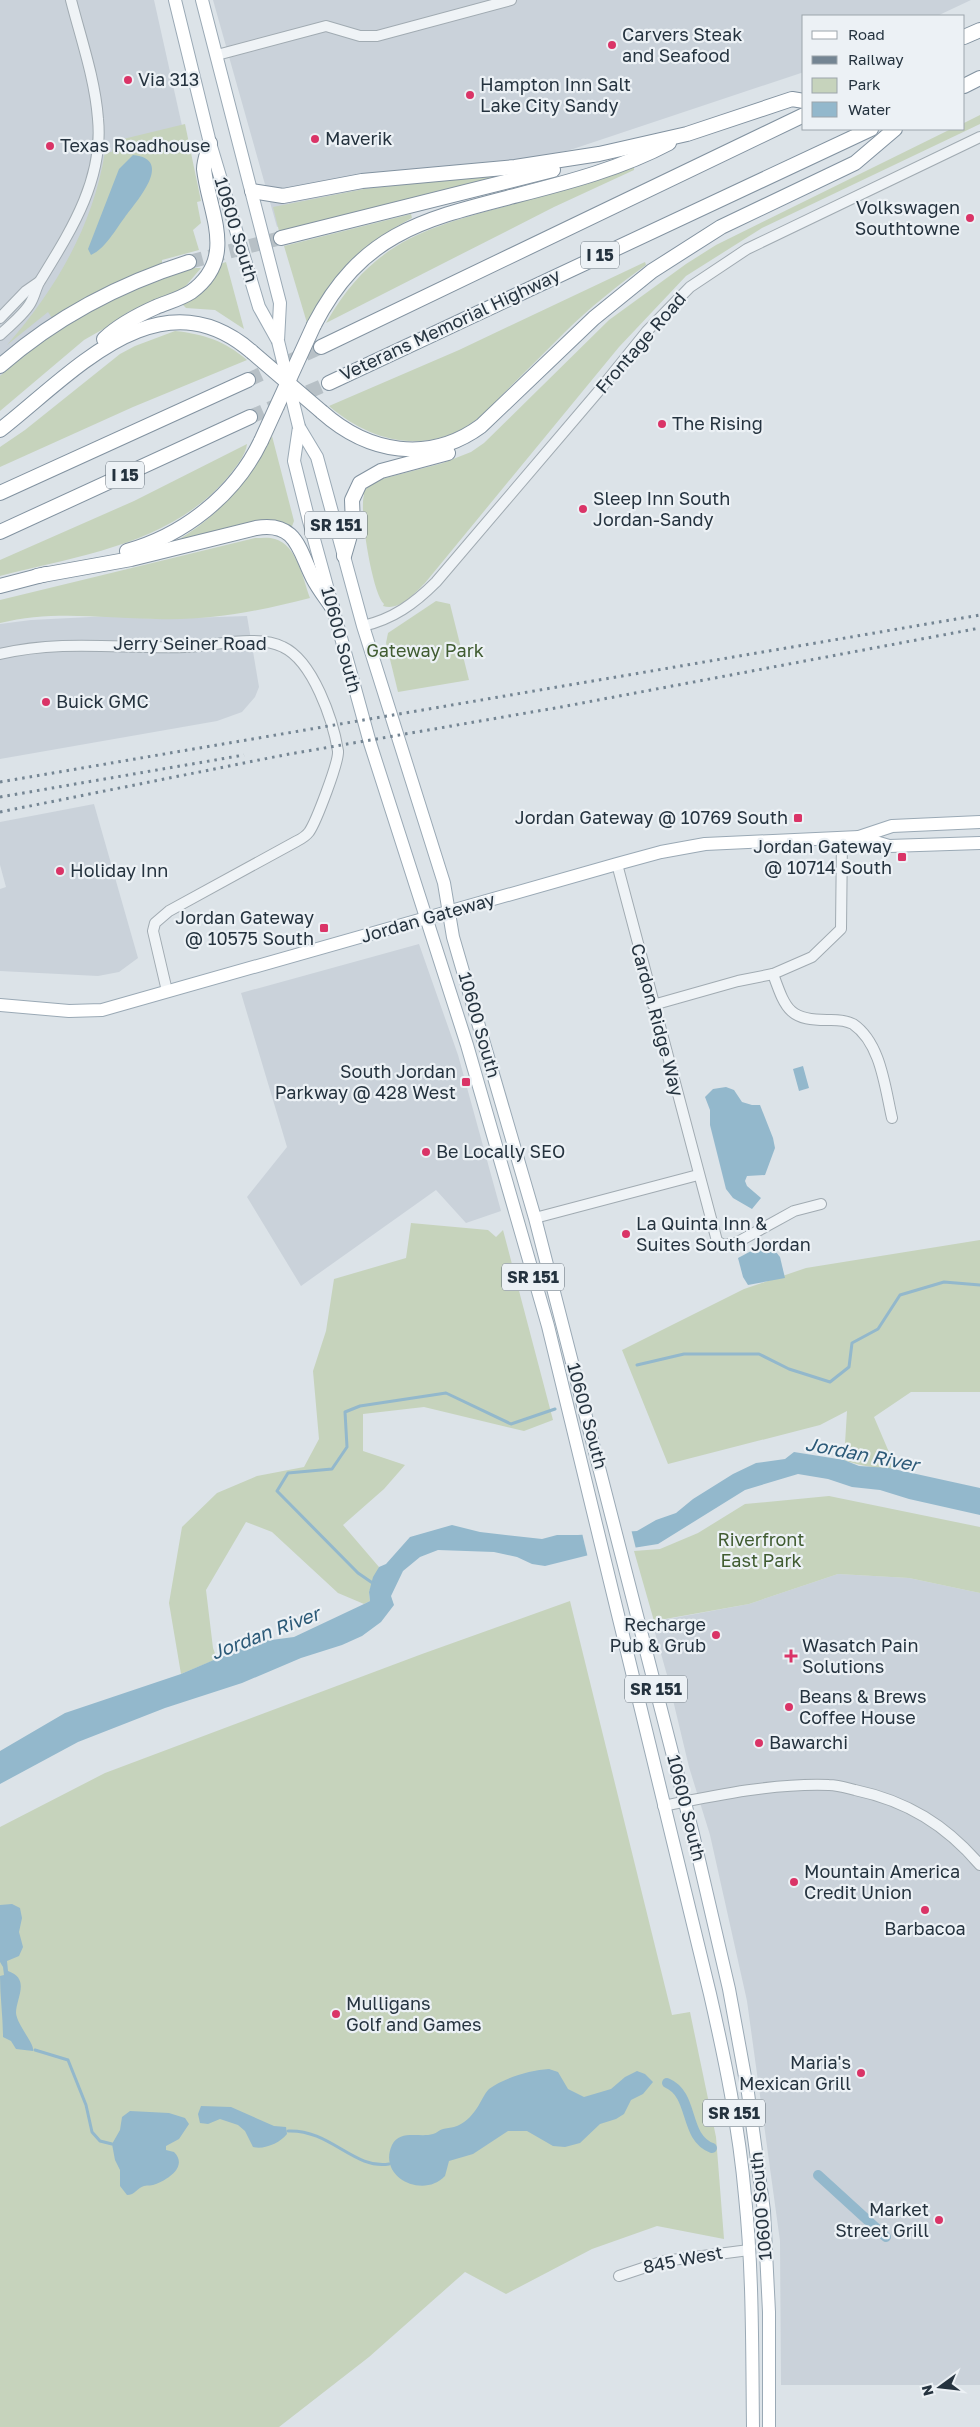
<svg xmlns="http://www.w3.org/2000/svg" width="980" height="2427" font-family="'Golos Text',sans-serif">
  <rect width="100%" height="100%" fill="#dce3e8"/>
  <!-- built -->
  <g fill="#cad2da">
    <path d="M0 0H154L197 193 54 351 0 393Z"/>
    <path d="M213 0H971L937 16H804V72L570 150 427 181 277 227Z"/>
    <path d="M110 616 158 619 247 616 259 687 255 697 242 712 217 721 0 759V624L31 620Z"/>
    <path d="M94 804 138 958 119 972 98 976 0 971V889L6 887 0 865V822Z"/>
    <path d="M419 944 458 1055 501 1211 466 1223 436 1190 301 1286 247 1197 287 1147 241 993Z"/>
    <path d="M838 1574 909 1578 980 1593V2385H781L780 2241 747 2001 710 1835 689 1767 667 1675 652 1622 749 1604Z"/>
  </g>
  <!-- green -->
  <g fill="#c6d3bc">
    <path d="M980 115V124L762 228 686 276 619 347 425 583C414 594 400 611 383 606L384 604C372 593 359 510 364 495L362 493 374 481 443 463 471 452 484 443 609 320 686 264 716 245 951 129H964V123Z"/>
    <path d="M185 124 201 201 197 202 201 223 193 230 199 250 162 260V263L96 292 52 318 48 312 7 345C56 289 93 226 105 152H112L115 141Z"/>
    <path d="M634 167V170L554 207 326 323C373 241 425 228 510 205 552 193 593 181 634 167Z"/>
    <path d="M503 174V176L279 231 273 207 364 189Z"/>
    <path d="M411 214 412 218C363 244 334 275 307 323L284 246Z"/>
    <path d="M226 262 244 329 215 310 186 308 182 304 220 264Z"/>
    <path d="M645 262 646 265C618 285 589 308 564 333 544 353 523 374 502 395 490 407 478 421 462 429 416 454 366 438 329 406L459 350Z"/>
    <path d="M192 268H201L184 288 128 312 112 324 84 340 0 411V376C19 360 39 342 59 328 99 301 146 282 192 268Z"/>
    <path d="M175 331C204 334 225 341 247 360L133 407 0 467V447L25 430 120 354 135 346Z"/>
    <path d="M272 436 294 521 291 529 174 542C218 518 249 480 272 436Z"/>
    <path d="M247 444C246 455 235 468 228 477 171 544 81 555 0 576V560L134 501Z"/>
    <path d="M255 538C262 538 269 537 275 539 297 545 303 579 310 598 260 611 209 621 156 619 104 618 51 610 0 623V600Z"/>
    <path d="M436 601 450 604 469 680 398 692 386 643 388 633Z"/>
    <path d="M411 1223 488 1230 496 1237 503 1230 553 1420 524 1431 424 1407 363 1414V1451L405 1465 384 1489 343 1525 379 1567 369 1592 370 1601 364 1604 338 1593 272 1532 246 1522 206 1590 213 1648 217 1659 181 1674 169 1603 182 1527 217 1493 257 1476 304 1467 319 1439 313 1371 326 1331 334 1279 406 1258Z"/>
    <path d="M980 1240V1392H911L874 1417 897 1471C878 1467 861 1467 844 1460L847 1411 820 1425 668 1464 622 1350 744 1289 806 1268Z"/>
    <path d="M829 1496 980 1527V1593L909 1578 838 1574 749 1604 654 1621 634 1551 660 1549 698 1533 745 1504Z"/>
    <path d="M570 1601 672 2015 690 2012 716 2137 724 2239 657 2226 592 2249 506 2294 465 2272 369 2357 279 2427H0V1827L105 1773 422 1654Z"/>
  </g>
  <!-- water -->
  <g fill="#93b8cc">
    <path d="M133 155C175 159 136 202 125 217 115 230 106 248 91 255L88 249 119 169Z"/>
    <path d="M803 1066 809 1088 799 1091 793 1069Z"/>
    <path d="M726 1087 734 1090 742 1102 752 1105H760L773 1138 775 1148 765 1175 747 1176 745 1181 747 1186 761 1198 752 1209 733 1198 726 1189 710 1125V1110L705 1097 713 1089Z"/>
    <path d="M768 1242 780 1257 785 1278 748 1285 743 1277 738 1258Z"/>
    <path d="M794 1452 844 1460 859 1466 889 1468 980 1488V1515L909 1499 880 1490 852 1487 828 1479 798 1474 745 1490 658 1544 589 1555 545 1566 532 1564 517 1557 494 1552 438 1550 420 1557 403 1571 391 1596 394 1605 381 1622 362 1636 342 1645 301 1658 242 1683 165 1708 78 1742 0 1784V1751L65 1713 181 1674 256 1642 294 1637 364 1604 370 1601 369 1592 373 1577 379 1567 386 1564 410 1537 452 1525 480 1532 542 1539 557 1535H578L637 1531 656 1520 676 1513 693 1499 733 1474 756 1463 785 1459Z"/>
    <path d="M12 1904 20 1908 22 1918 19 1932 23 1947 19 1956 7 1961 8 1971C31 1979 16 1998 16 2013 17 2025 35 2044 33 2051L16 2049 11 2041 3 2037C3 2017 0 1997 0 1976L4 1975 3 1967 0 1962V1905Z"/>
    <path d="M549 2069 558 2072 568 2089 584 2097 611 2089 625 2077 637 2071 645 2074 653 2082 643 2094 631 2100 624 2114 616 2119 600 2124 580 2143 565 2147 553 2146 527 2131H508L473 2154 449 2161 445 2176C424 2199 377 2178 392 2145 400 2129 420 2138 433 2134 437 2133 439 2130 443 2129 446 2128 451 2128 454 2127 464 2124 471 2117 477 2108 481 2102 484 2094 489 2089 504 2078 530 2070 549 2069Z"/>
    <path d="M201 2106 231 2107 274 2126 286 2127 287 2134C280 2143 264 2150 253 2147L245 2131 238 2125 220 2119 208 2124 200 2123 198 2114Z"/>
    <path d="M130 2111 169 2113 185 2118 189 2124 179 2139 166 2146V2150L174 2152C188 2166 169 2179 156 2184 152 2186 148 2185 144 2186 137 2188 135 2195 127 2195L120 2186V2170L115 2160 112 2144 120 2130 122 2117Z"/>
  </g>
  <!-- pier -->
  <path fill="#dce3e8" d="M631 1529 636 1549 588 1558 582 1533Z"/>
  <g fill="none" stroke-linecap="round" stroke-linejoin="round">
    <!-- stream -->
    <g stroke="#93b8cc" stroke-width="3">
      <path d="M637 1365 684 1354H759L789 1369 830 1382 849 1367 852 1343 878 1329 900 1295 944 1282 980 1285"/>
      <path d="M374 1584 358 1573 277 1491 288 1473 332 1469 347 1447 345 1412 360 1406 446 1393 511 1424 555 1409"/>
      <path d="M35 2050 68 2060 86 2105 92 2132 100 2141 112 2144"/>
      <path d="M288 2131C330 2129 354 2170 389 2164"/>
    </g>
    <!-- canal -->
    <g stroke="#93b8cc" stroke-width="10">
      <path d="M667 2083C695 2095 683 2137 712 2148"/>
      <path d="M818 2175 886 2237"/>
    </g>
    <!-- highway-tunnel -->
    <g stroke="#b7c0c6" stroke-width="14" stroke-dasharray="14 7" stroke-linecap="butt">
      <path d="M189 262 281 238"/>
      <path d="M248 380 321 347"/>
      <path d="M250 417 329 383"/>
    </g>
    <defs>
      <g id="minor">
        <path d="M217 55 326 26 360 36H377L511 0"/>
        <path d="M0 318 26 291 39 282"/>
        <path d="M0 335C10 325 25 314 31 302 35 295 36 287 40 281 70 232 104 180 98 119 95 79 81 39 71 0"/>
        <path d="M363 626C393 619 414 604 436 582L597 393 647 331 690 287 747 249 980 137"/>
        <path d="M0 654C61 639 124 649 185 647 214 646 257 634 283 647 313 661 333 720 338 751 339 762 316 822 309 832 306 836 301 839 297 841L169 911 155 923 153 931 167 991"/>
        <path d="M617 864 717 1241 723 1245 736 1243 794 1211 821 1204"/>
        <path d="M773 974C786 1010 789 1021 831 1020 837 1020 847 1021 853 1024 881 1043 885 1088 892 1118"/>
        <path d="M653 1005 738 981 773 974 812 957 841 929 842 837"/>
        <path d="M535 1218 698 1175"/>
        <path d="M663 1806C717 1795 774 1783 829 1785 838 1785 847 1788 855 1790 907 1801 946 1825 980 1865"/>
        <path d="M619 2276 664 2261 749 2250"/>
      </g>
      <g id="major">
        <path d="M175 0 210 143 259 307 278 341"/>
        <path d="M202 0 280 303 278 341"/>
        <path d="M299 427 317 457 363 626 444 883 453 937 535 1218 693 1834 729 1989 748 2093 764 2211 769 2312V2427"/>
        <path d="M299 427 294 461 309 521 370 743 467 1045 548 1326 710 1994C725 2060 739 2127 745 2196 753 2273 752 2350 753 2427"/>
        <path d="M859 837 892 826 980 822"/>
        <path d="M0 1005 69 1011 102 1010 617 864 661 852 705 844 859 837 889 846 980 843"/>
      </g>
      <g id="highway">
        <path d="M964 37 980 30"/>
        <path d="M964 86 980 78"/>
        <path d="M252 191 283 196 362 181 515 167 599 154 687 134 792 99 804 101"/>
        <path d="M281 238 553 170"/>
        <path d="M314 325C362 232 425 219 518 195 569 182 622 168 669 143"/>
        <path d="M104 339C119 325 138 315 156 307 168 302 180 299 191 292 238 258 209 213 204 169 204 161 208 151 210 143"/>
        <path d="M321 347 804 115"/>
        <path d="M0 366C56 317 119 284 189 262"/>
        <path d="M329 383 871 129"/>
        <path d="M322 412C368 453 429 464 481 426L594 318 652 271 721 227 855 163 895 129"/>
        <path d="M0 430C71 375 159 271 252 352"/>
        <path d="M0 493 248 380"/>
        <path d="M0 532 250 417"/>
        <path d="M127 551C184 535 235 495 261 441"/>
        <path d="M344 556 353 525 352 500 360 483 381 471 448 453"/>
        <path d="M37 576 131 559 256 528C297 521 299 551 313 578 318 588 326 598 332 607"/>
        <path d="M0 586 46 574"/>
      </g>
    </defs>
    <!-- minor casing -->
    <use href="#minor" stroke="#a1abb2" stroke-width="12"/>
    <!-- major casing -->
    <use href="#major" stroke="#9aa9b5" stroke-width="14"/>
    <!-- highway casing -->
    <use href="#highway" stroke="#8292a0" stroke-width="16"/>
    <!-- minor -->
    <use href="#minor" stroke="#eff3f6" stroke-width="10"/>
    <!-- major -->
    <use href="#major" stroke="#fff" stroke-width="12"/>
    <!-- highway -->
    <use href="#highway" stroke="#fff" stroke-width="14"/>
    <!-- rail -->
    <g stroke="#748593" stroke-width="3" stroke-dasharray="2.5 5" stroke-linecap="butt">
      <path d="M0 782 980 615"/>
      <path d="M0 797 244 755"/>
      <path d="M0 812 284 755 561 707 980 628"/>
    </g>
    <defs>
      <path id="major-bridge" d="M278 341 299 427"/>
      <g id="highway-bridge">
        <path d="M252 352 322 412"/>
        <path d="M261 441 314 325"/>
      </g>
    </defs>
    <!-- major-bridge casing -->
    <use href="#major-bridge" stroke="#9aa9b5" stroke-width="14" stroke-linecap="butt"/>
    <!-- highway-bridge casing -->
    <use href="#highway-bridge" stroke="#8292a0" stroke-width="16" stroke-linecap="butt"/>
    <!-- major-bridge -->
    <use href="#major-bridge" stroke="#fff" stroke-width="12"/>
    <!-- highway-bridge -->
    <use href="#highway-bridge" stroke="#fff" stroke-width="14"/>
  </g>
  <!-- markers -->
  <g fill="#da3467" stroke="#ecf1f5" stroke-width="2">
    <circle cx="612" cy="45" r="5"/>
    <circle cx="128" cy="80" r="5"/>
    <circle cx="470" cy="95" r="5"/>
    <circle cx="315" cy="139" r="5"/>
    <circle cx="50" cy="146" r="5"/>
    <circle cx="970" cy="218" r="5"/>
    <circle cx="662" cy="424" r="5"/>
    <circle cx="583" cy="509" r="5"/>
    <circle cx="46" cy="702" r="5"/>
    <rect x="793" y="813" width="10" height="10" rx="2.5"/>
    <rect x="897" y="852" width="10" height="10" rx="2.5"/>
    <circle cx="60" cy="871" r="5"/>
    <rect x="319" y="923" width="10" height="10" rx="2.5"/>
    <rect x="461" y="1077" width="10" height="10" rx="2.5"/>
    <circle cx="426" cy="1152" r="5"/>
    <circle cx="626" cy="1234" r="5"/>
    <circle cx="716" cy="1635" r="5"/>
    <path d="M788.5 1648.5h5v5h5v5h-5v5h-5v-5h-5v-5h5z"/>
    <circle cx="789" cy="1707" r="5"/>
    <circle cx="759" cy="1743" r="5"/>
    <circle cx="794" cy="1882" r="5"/>
    <circle cx="925" cy="1910" r="5"/>
    <circle cx="336" cy="2014" r="5"/>
    <circle cx="861" cy="2073" r="5"/>
    <circle cx="939" cy="2220" r="5"/>
  </g>
  <g text-anchor="middle" stroke-width="4.5" stroke-linejoin="round" paint-order="stroke">
    <!-- shield labels -->
    <g fill="#ecf1f5" stroke="#616c76" stroke-width="1">
      <rect x="581" y="241.5" width="38" height="27" rx="4"/>
      <rect x="106" y="461.5" width="38" height="27" rx="4"/>
      <rect x="305" y="511.5" width="62" height="27" rx="4"/>
      <rect x="502" y="1263.5" width="62" height="27" rx="4"/>
      <rect x="625" y="1675.5" width="62" height="27" rx="4"/>
      <rect x="703" y="2099.5" width="62" height="27" rx="4"/>
    </g>
    <g font-size="16" font-weight="bold" fill="#25333f">
      <text x="600" y="261">I 15</text>
      <text x="125" y="481">I 15</text>
      <text x="336" y="531">SR 151</text>
      <text x="533" y="1283">SR 151</text>
      <text x="656" y="1695">SR 151</text>
      <text x="734" y="2119">SR 151</text>
    </g>
    <!-- poi labels -->
    <g font-size="18" fill="#25333f" stroke="#ecf1f5" text-anchor="start">
      <text x="622" y="41">Carvers Steak<tspan x="622" dy="21">and Seafood</tspan></text>
      <text x="138" y="86">Via 313</text>
      <text x="480" y="91">Hampton Inn Salt<tspan x="480" dy="21">Lake City Sandy</tspan></text>
      <text x="325" y="145">Maverik</text>
      <text x="60" y="152">Texas Roadhouse</text>
      <text x="960" y="214" text-anchor="end">Volkswagen<tspan x="960" dy="21">Southtowne</tspan></text>
      <text x="672" y="430">The Rising</text>
      <text x="593" y="505">Sleep Inn South<tspan x="593" dy="21">Jordan-Sandy</tspan></text>
      <text x="56" y="708">Buick GMC</text>
      <text x="788" y="824" text-anchor="end">Jordan Gateway @ 10769 South</text>
      <text x="892" y="853" text-anchor="end">Jordan Gateway<tspan x="892" dy="21">@ 10714 South</tspan></text>
      <text x="70" y="877">Holiday Inn</text>
      <text x="314" y="924" text-anchor="end">Jordan Gateway<tspan x="314" dy="21">@ 10575 South</tspan></text>
      <text x="456" y="1078" text-anchor="end">South Jordan<tspan x="456" dy="21">Parkway @ 428 West</tspan></text>
      <text x="436" y="1158">Be Locally SEO</text>
      <text x="636" y="1230">La Quinta Inn &amp;<tspan x="636" dy="21">Suites South Jordan</tspan></text>
      <text x="706" y="1631" text-anchor="end">Recharge<tspan x="706" dy="21">Pub &amp; Grub</tspan></text>
      <text x="802" y="1652">Wasatch Pain<tspan x="802" dy="21">Solutions</tspan></text>
      <text x="799" y="1703">Beans &amp; Brews<tspan x="799" dy="21">Coffee House</tspan></text>
      <text x="769" y="1749">Bawarchi</text>
      <text x="804" y="1878">Mountain America<tspan x="804" dy="21">Credit Union</tspan></text>
      <text x="925" y="1935" text-anchor="middle">Barbacoa</text>
      <text x="346" y="2010">Mulligans<tspan x="346" dy="21">Golf and Games</tspan></text>
      <text x="851" y="2069" text-anchor="end">Maria's<tspan x="851" dy="21">Mexican Grill</tspan></text>
      <text x="929" y="2216" text-anchor="end">Market<tspan x="929" dy="21">Street Grill</tspan></text>
    </g>
    <!-- street labels -->
    <g font-size="18" fill="#25333f" stroke="#ecf1f5">
      <text transform="translate(236 230) rotate(73)" y="6">10600 South</text>
      <text transform="translate(450 325) rotate(-25)" y="6">Veterans Memorial Highway</text>
      <text transform="translate(641 343) rotate(-49)" y="6">Frontage Road</text>
      <text transform="translate(341 640) rotate(75)" y="6">10600 South</text>
      <text x="190" y="650">Jerry Seiner Road</text>
      <text transform="translate(428 918) rotate(-16)" y="6">Jordan Gateway</text>
      <text transform="translate(657 1020) rotate(75)" y="6">Cardon Ridge Way</text>
      <text transform="translate(479 1025) rotate(74)" y="6">10600 South</text>
      <text transform="translate(587 1416) rotate(75)" y="6">10600 South</text>
      <text transform="translate(686 1808) rotate(76)" y="6">10600 South</text>
      <text transform="translate(761 2206) rotate(-95)" y="6">10600 South</text>
      <text transform="translate(683 2260) rotate(-11)" y="6">845 West</text>
    </g>
    <!-- park labels -->
    <g font-size="18" fill="#405c31" stroke="#ecf1f5">
      <text x="425" y="657">Gateway Park</text>
      <text x="761" y="1546">Riverfront<tspan x="761" dy="21">East Park</tspan></text>
    </g>
    <!-- water labels -->
    <g font-size="19" font-style="italic" fill="#2b5977" stroke="#ecf1f5">
      <text transform="translate(862 1454) rotate(11)" y="7">Jordan River</text>
      <text transform="translate(265 1633) rotate(-21)" y="7">Jordan River</text>
    </g>
  </g>
  <!-- legend -->
  <rect x="802" y="15" width="162" height="115" fill="#ecf1f5" stroke="#9ca5ac"/>
  <rect x="812" y="31" width="25" height="8" fill="#ffffff" stroke="#9ca5ac"/>
  <text x="848" y="40" font-size="15" fill="#25333f">Road</text>
  <rect x="812" y="56" width="25" height="8" fill="#748593" stroke="#9ca5ac"/>
  <text x="848" y="65" font-size="15" fill="#25333f">Railway</text>
  <rect x="812" y="78" width="25" height="15" fill="#c6d3bc" stroke="#9ca5ac"/>
  <text x="848" y="90" font-size="15" fill="#25333f">Park</text>
  <rect x="812" y="102" width="25" height="15" fill="#93b8cc" stroke="#9ca5ac"/>
  <text x="848" y="115" font-size="15" fill="#25333f">Water</text>
  <!-- north arrow -->
  <g transform="translate(940 2387) rotate(255)" stroke="#ecf1f5" stroke-width="4" paint-order="stroke">
  <path d="M0-4L9 19L0 12L-9 19Z" fill="#25333f"/>
  <text y="-8" font-size="14" font-weight="bold" text-anchor="middle" fill="#25333f">N</text>
  </g>
</svg>
